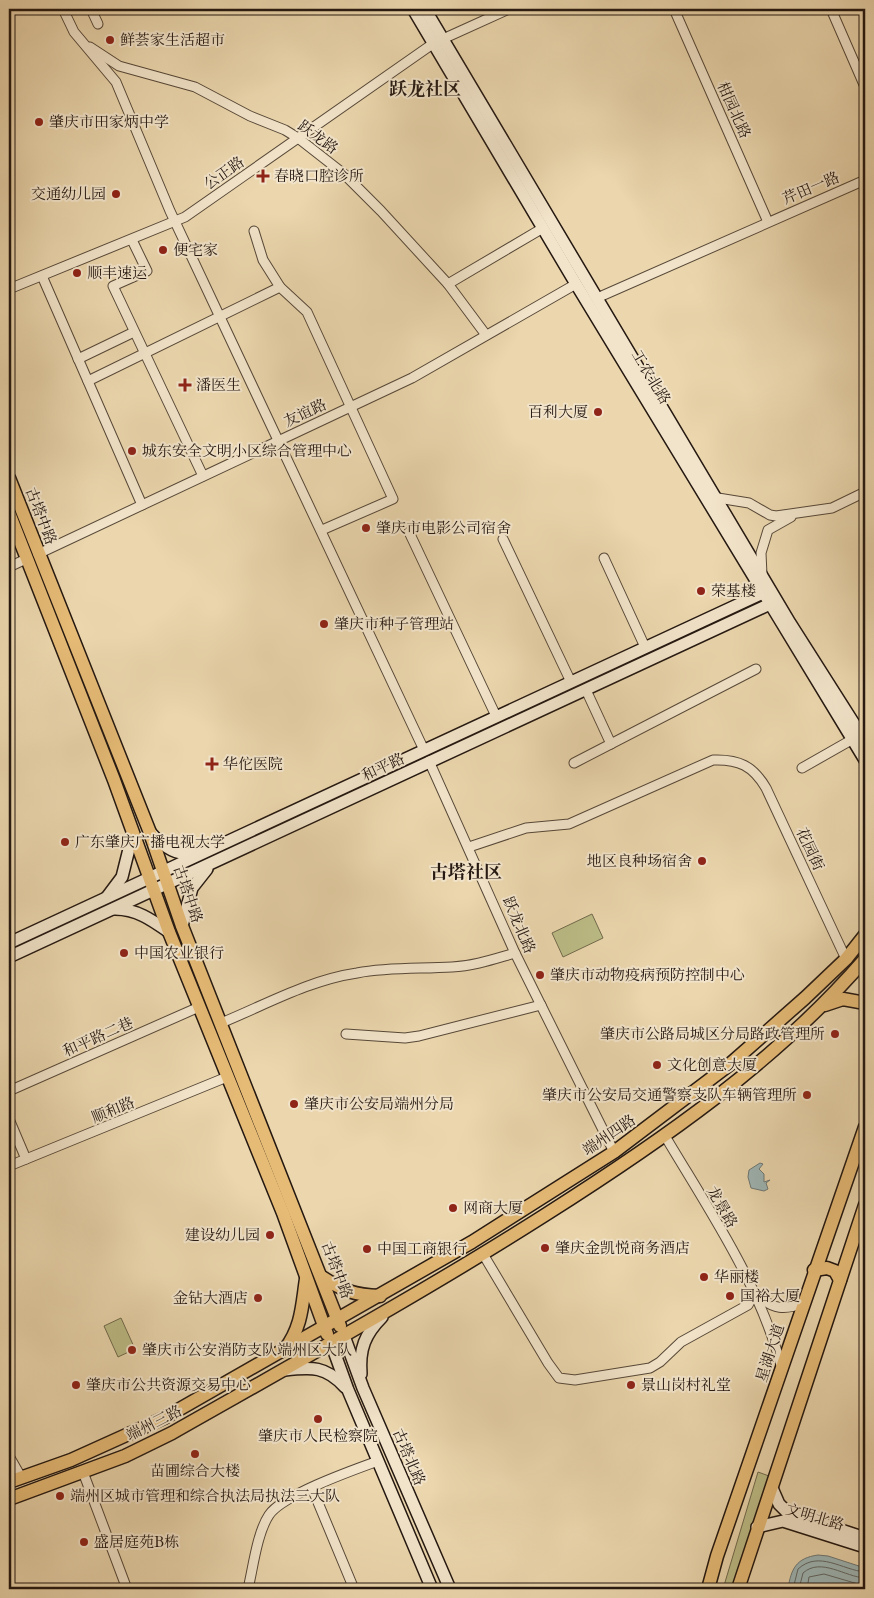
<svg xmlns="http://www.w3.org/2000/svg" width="874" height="1598" font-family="Cardo,'Noto Serif SC',serif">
  <rect width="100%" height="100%" fill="#ebd6ad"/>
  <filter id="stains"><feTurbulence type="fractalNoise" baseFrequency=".004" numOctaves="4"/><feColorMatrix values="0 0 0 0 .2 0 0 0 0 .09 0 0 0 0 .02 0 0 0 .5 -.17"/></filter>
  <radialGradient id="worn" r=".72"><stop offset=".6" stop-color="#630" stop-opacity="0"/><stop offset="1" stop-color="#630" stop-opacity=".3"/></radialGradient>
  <!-- green -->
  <g fill="#bcbc86" stroke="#706a4c">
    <path d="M592 914 603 938 563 957 552 933Z"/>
    <path d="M121 1318 135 1349 118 1357 104 1326Z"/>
    <path d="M758 1472 769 1476 735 1589H723Z"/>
  </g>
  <!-- water -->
  <g fill="#9eb6b6" stroke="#6d7774">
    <path d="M760 1163 763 1164 759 1169 764 1174V1182L770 1180 766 1183 768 1189 764 1191 751 1188 748 1177 749 1170Z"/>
    <path d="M818 1555 828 1556 865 1568V1589H788C791 1569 796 1558 818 1555Z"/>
  </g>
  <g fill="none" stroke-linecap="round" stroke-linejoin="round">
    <!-- shore -->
    <g stroke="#616764" stroke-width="1">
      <path d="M793 1589 798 1569C819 1550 842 1570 865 1572"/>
      <path d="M799 1589 803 1573C821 1557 845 1577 865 1578"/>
      <path d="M807 1589 809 1577 824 1574 865 1586"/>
    </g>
    <defs>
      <g id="street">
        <path d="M63 9 74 32 116 82 170 211 424 750"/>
        <path d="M91 9 98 24"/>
        <path d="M674 9 768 222"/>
        <path d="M831 9 865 87"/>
        <path d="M90 47 119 66 195 87 250 116 285 130 298 138 344 174 381 211 448 284 486 335"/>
        <path d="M254 231 263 260 280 287 307 312 393 499 322 530"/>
        <path d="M132 240 147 271 113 286 203 476"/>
        <path d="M42 276 142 505"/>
        <path d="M448 284 543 228"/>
        <path d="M9 289 185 217 434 43 509 9"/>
        <path d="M597 298 865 180"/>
        <path d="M78 359 134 332"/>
        <path d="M88 381 280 287"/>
        <path d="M718 498 749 503 770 515 776 516 832 508 865 492"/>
        <path d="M409 532 496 716"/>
        <path d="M503 539 571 682"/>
        <path d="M38 554 412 378 576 284"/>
        <path d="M604 558 645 647"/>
        <path d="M9 567 26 559"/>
        <path d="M762 575 761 553 768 530 791 517"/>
        <path d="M586 690 611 744"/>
        <path d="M429 761 515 953 614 1152"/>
        <path d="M574 763 756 669"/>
        <path d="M802 768 853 739"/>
        <path d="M469 847 526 828 569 824 713 760C739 759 753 766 766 788L846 959"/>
        <path d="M221 1023C265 1005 309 980 357 973 389 967 420 969 452 967 474 966 494 959 515 953"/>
        <path d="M346 1034 405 1038 419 1036 541 1005"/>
        <path d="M9 1091 199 1007"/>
        <path d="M9 1119 26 1159"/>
        <path d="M665 1136C709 1210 760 1284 782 1369"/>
        <path d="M9 1166 227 1077"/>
        <path d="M483 1254 548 1363 559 1378 575 1380 650 1368 660 1362 681 1342 748 1305 755 1292"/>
        <path d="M759 1295C772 1310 786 1310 803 1303"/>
        <path d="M9 1456 21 1477"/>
        <path d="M83 1472 127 1589"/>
        <path d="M312 1488 354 1589"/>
        <path d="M248 1589C253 1568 257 1533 269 1515 282 1495 353 1470 378 1461"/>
      </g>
      <g id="secondary">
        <path d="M413 9 576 284 865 760"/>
        <path d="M425 9 790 623 865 741"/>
        <path d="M150 832C164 848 178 857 199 853"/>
        <path d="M107 897 122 877 133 833"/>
        <path d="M115 909C137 909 152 920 169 932"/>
        <path d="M182 926 192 888 207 869"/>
        <path d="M9 943 763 593"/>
        <path d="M9 957 770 604"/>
        <path d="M344 1336 363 1388 450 1589"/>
        <path d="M331 1343 348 1390 432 1589"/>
        <path d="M285 1370C312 1367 326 1366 345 1387"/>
        <path d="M361 1374C359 1349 365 1334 382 1317"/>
        <path d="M772 1488 779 1504 787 1512 865 1538"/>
        <path d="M757 1527 783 1521 865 1547"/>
      </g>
      <g id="primary">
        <path d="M9 478 149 830 182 926 340 1326"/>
        <path d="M9 513 114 780 169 932 283 1213 327 1334"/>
        <path d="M825 1005 843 999 865 1003"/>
        <path d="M814 1270 827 1268 835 1271 840 1280"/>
        <path d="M322 1277C344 1291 354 1295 380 1296"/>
        <path d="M285 1349C302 1327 302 1305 306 1279"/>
        <path d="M9 1482 71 1460 164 1418 472 1242 614 1152 729 1065 805 998 846 959 865 935"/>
        <path d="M9 1499 125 1456 172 1433C297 1362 424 1292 545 1215 660 1142 776 1062 865 959"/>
        <path d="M708 1589 717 1556 865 1127"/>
        <path d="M738 1589 865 1205"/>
      </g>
    </defs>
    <!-- street casing -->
    <use href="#street" stroke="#564838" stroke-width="11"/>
    <!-- secondary casing -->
    <use href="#secondary" stroke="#241811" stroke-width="14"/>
    <!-- primary casing -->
    <use href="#primary" stroke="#241811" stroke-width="15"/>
    <!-- street -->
    <use href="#street" stroke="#f2e4ca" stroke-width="9"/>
    <!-- secondary -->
    <use href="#secondary" stroke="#f2e4ca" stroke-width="11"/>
    <!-- primary -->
    <use href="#primary" stroke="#e6bb76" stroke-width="12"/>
  </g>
  <!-- markers -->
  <g fill="#8f2418" stroke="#f2e4ca" stroke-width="2">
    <circle cx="110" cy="40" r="5"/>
    <circle cx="39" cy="122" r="5"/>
    <path d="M260.5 168.5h5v5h5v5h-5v5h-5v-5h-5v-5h5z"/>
    <circle cx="116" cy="194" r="5"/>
    <circle cx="163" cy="250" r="5"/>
    <circle cx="77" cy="273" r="5"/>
    <path d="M182.5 377.5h5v5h5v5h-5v5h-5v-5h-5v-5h5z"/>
    <circle cx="598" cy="412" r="5"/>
    <circle cx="132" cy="451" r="5"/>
    <circle cx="366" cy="528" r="5"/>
    <circle cx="701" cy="591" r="5"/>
    <circle cx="324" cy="624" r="5"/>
    <path d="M209.5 756.5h5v5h5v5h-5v5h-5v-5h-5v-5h5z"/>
    <circle cx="65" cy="842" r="5"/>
    <circle cx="702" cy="861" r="5"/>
    <circle cx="124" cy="953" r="5"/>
    <circle cx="540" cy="975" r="5"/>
    <circle cx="835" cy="1034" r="5"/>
    <circle cx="657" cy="1065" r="5"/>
    <circle cx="807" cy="1095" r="5"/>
    <circle cx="294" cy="1104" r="5"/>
    <circle cx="453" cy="1208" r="5"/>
    <circle cx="270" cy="1235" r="5"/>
    <circle cx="545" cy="1248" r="5"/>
    <circle cx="367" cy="1249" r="5"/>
    <circle cx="704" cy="1277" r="5"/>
    <circle cx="730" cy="1296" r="5"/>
    <circle cx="258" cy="1298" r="5"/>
    <circle cx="132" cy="1350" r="5"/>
    <circle cx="76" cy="1385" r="5"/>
    <circle cx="631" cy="1385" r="5"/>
    <circle cx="318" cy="1419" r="5"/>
    <circle cx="195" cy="1454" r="5"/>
    <circle cx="60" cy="1496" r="5"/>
    <circle cx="84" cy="1542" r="5"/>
  </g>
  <g text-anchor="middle" stroke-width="4" stroke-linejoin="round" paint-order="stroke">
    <!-- poi labels -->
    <g font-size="15" fill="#241811" stroke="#f2e4ca" text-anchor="start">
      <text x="120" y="45">鲜荟家生活超市</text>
      <text x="49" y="127">肇庆市田家炳中学</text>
      <text x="274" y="181">春晓口腔诊所</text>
      <text x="106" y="199" text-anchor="end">交通幼儿园</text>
      <text x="173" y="255">便宅家</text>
      <text x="87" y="278">顺丰速运</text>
      <text x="196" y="390">潘医生</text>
      <text x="588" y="417" text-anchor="end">百利大厦</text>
      <text x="142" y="456">城东安全文明小区综合管理中心</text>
      <text x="376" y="533">肇庆市电影公司宿舍</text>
      <text x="711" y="596">荣基楼</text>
      <text x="334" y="629">肇庆市种子管理站</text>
      <text x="223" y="769">华佗医院</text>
      <text x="75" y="847">广东肇庆广播电视大学</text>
      <text x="692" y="866" text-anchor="end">地区良种场宿舍</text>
      <text x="134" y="958">中国农业银行</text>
      <text x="550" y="980">肇庆市动物疫病预防控制中心</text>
      <text x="825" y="1039" text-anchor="end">肇庆市公路局城区分局路政管理所</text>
      <text x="667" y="1070">文化创意大厦</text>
      <text x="797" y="1100" text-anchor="end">肇庆市公安局交通警察支队车辆管理所</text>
      <text x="304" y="1109">肇庆市公安局端州分局</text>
      <text x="463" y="1213">网商大厦</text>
      <text x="260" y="1240" text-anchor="end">建设幼儿园</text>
      <text x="555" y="1253">肇庆金凯悦商务酒店</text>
      <text x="377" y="1254">中国工商银行</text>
      <text x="714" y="1282">华丽楼</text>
      <text x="740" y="1301">国裕大厦</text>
      <text x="248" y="1303" text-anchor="end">金钻大酒店</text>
      <text x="142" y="1355">肇庆市公安消防支队端州区大队</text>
      <text x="86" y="1390">肇庆市公共资源交易中心</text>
      <text x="641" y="1390">景山岗村礼堂</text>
      <text x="318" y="1441" text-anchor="middle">肇庆市人民检察院</text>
      <text x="195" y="1476" text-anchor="middle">苗圃综合大楼</text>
      <text x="70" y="1501">端州区城市管理和综合执法局执法三大队</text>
      <text x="94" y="1547">盛居庭苑B栋</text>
    </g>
    <!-- street labels -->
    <g font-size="15" fill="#241811" stroke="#f2e4ca">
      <text transform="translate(734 110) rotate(66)" y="5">柑园北路</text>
      <text transform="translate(318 137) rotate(36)" y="5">跃龙路</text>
      <text transform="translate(224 173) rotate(-35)" y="5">公正路</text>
      <text transform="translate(811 188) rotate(-23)" y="5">芹田一路</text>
      <text transform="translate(651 377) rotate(59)" y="5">工农北路</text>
      <text transform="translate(305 413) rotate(-25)" y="5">友谊路</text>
      <text transform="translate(41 516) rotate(69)" y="5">古塔中路</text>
      <text transform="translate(383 767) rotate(-25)" y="5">和平路</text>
      <text transform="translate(810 849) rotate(65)" y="5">花园街</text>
      <text transform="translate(188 894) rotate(71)" y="5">古塔中路</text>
      <text transform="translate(519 925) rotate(67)" y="5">跃龙北路</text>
      <text transform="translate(98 1037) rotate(-24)" y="5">和平路二巷</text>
      <text transform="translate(113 1110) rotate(-22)" y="5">顺和路</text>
      <text transform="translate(609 1135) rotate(-34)" y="5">端州四路</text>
      <text transform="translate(722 1207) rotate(60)" y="5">龙景路</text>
      <text transform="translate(337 1270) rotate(69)" y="5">古塔中路</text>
      <text transform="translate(770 1353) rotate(-72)" y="5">星湖大道</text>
      <text transform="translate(154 1423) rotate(-27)" y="5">端州三路</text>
      <text transform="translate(409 1457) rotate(67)" y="5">古塔北路</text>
      <text transform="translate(815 1517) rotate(16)" y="5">文明北路</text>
    </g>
    <!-- quarter labels -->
    <g font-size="18" font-weight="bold" fill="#241811" stroke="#f2e4ca">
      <text x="425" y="95">跃龙社区</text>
      <text x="466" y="878">古塔社区</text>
    </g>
  </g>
  <!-- margin -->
  <rect width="874" height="1598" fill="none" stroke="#ebd6ad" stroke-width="30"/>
  <rect x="10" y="10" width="854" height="1578" fill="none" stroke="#241811" stroke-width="2.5"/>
  <rect x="15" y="15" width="844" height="1568" fill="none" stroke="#241811"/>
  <rect width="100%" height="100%" filter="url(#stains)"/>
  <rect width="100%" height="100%" fill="url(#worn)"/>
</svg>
